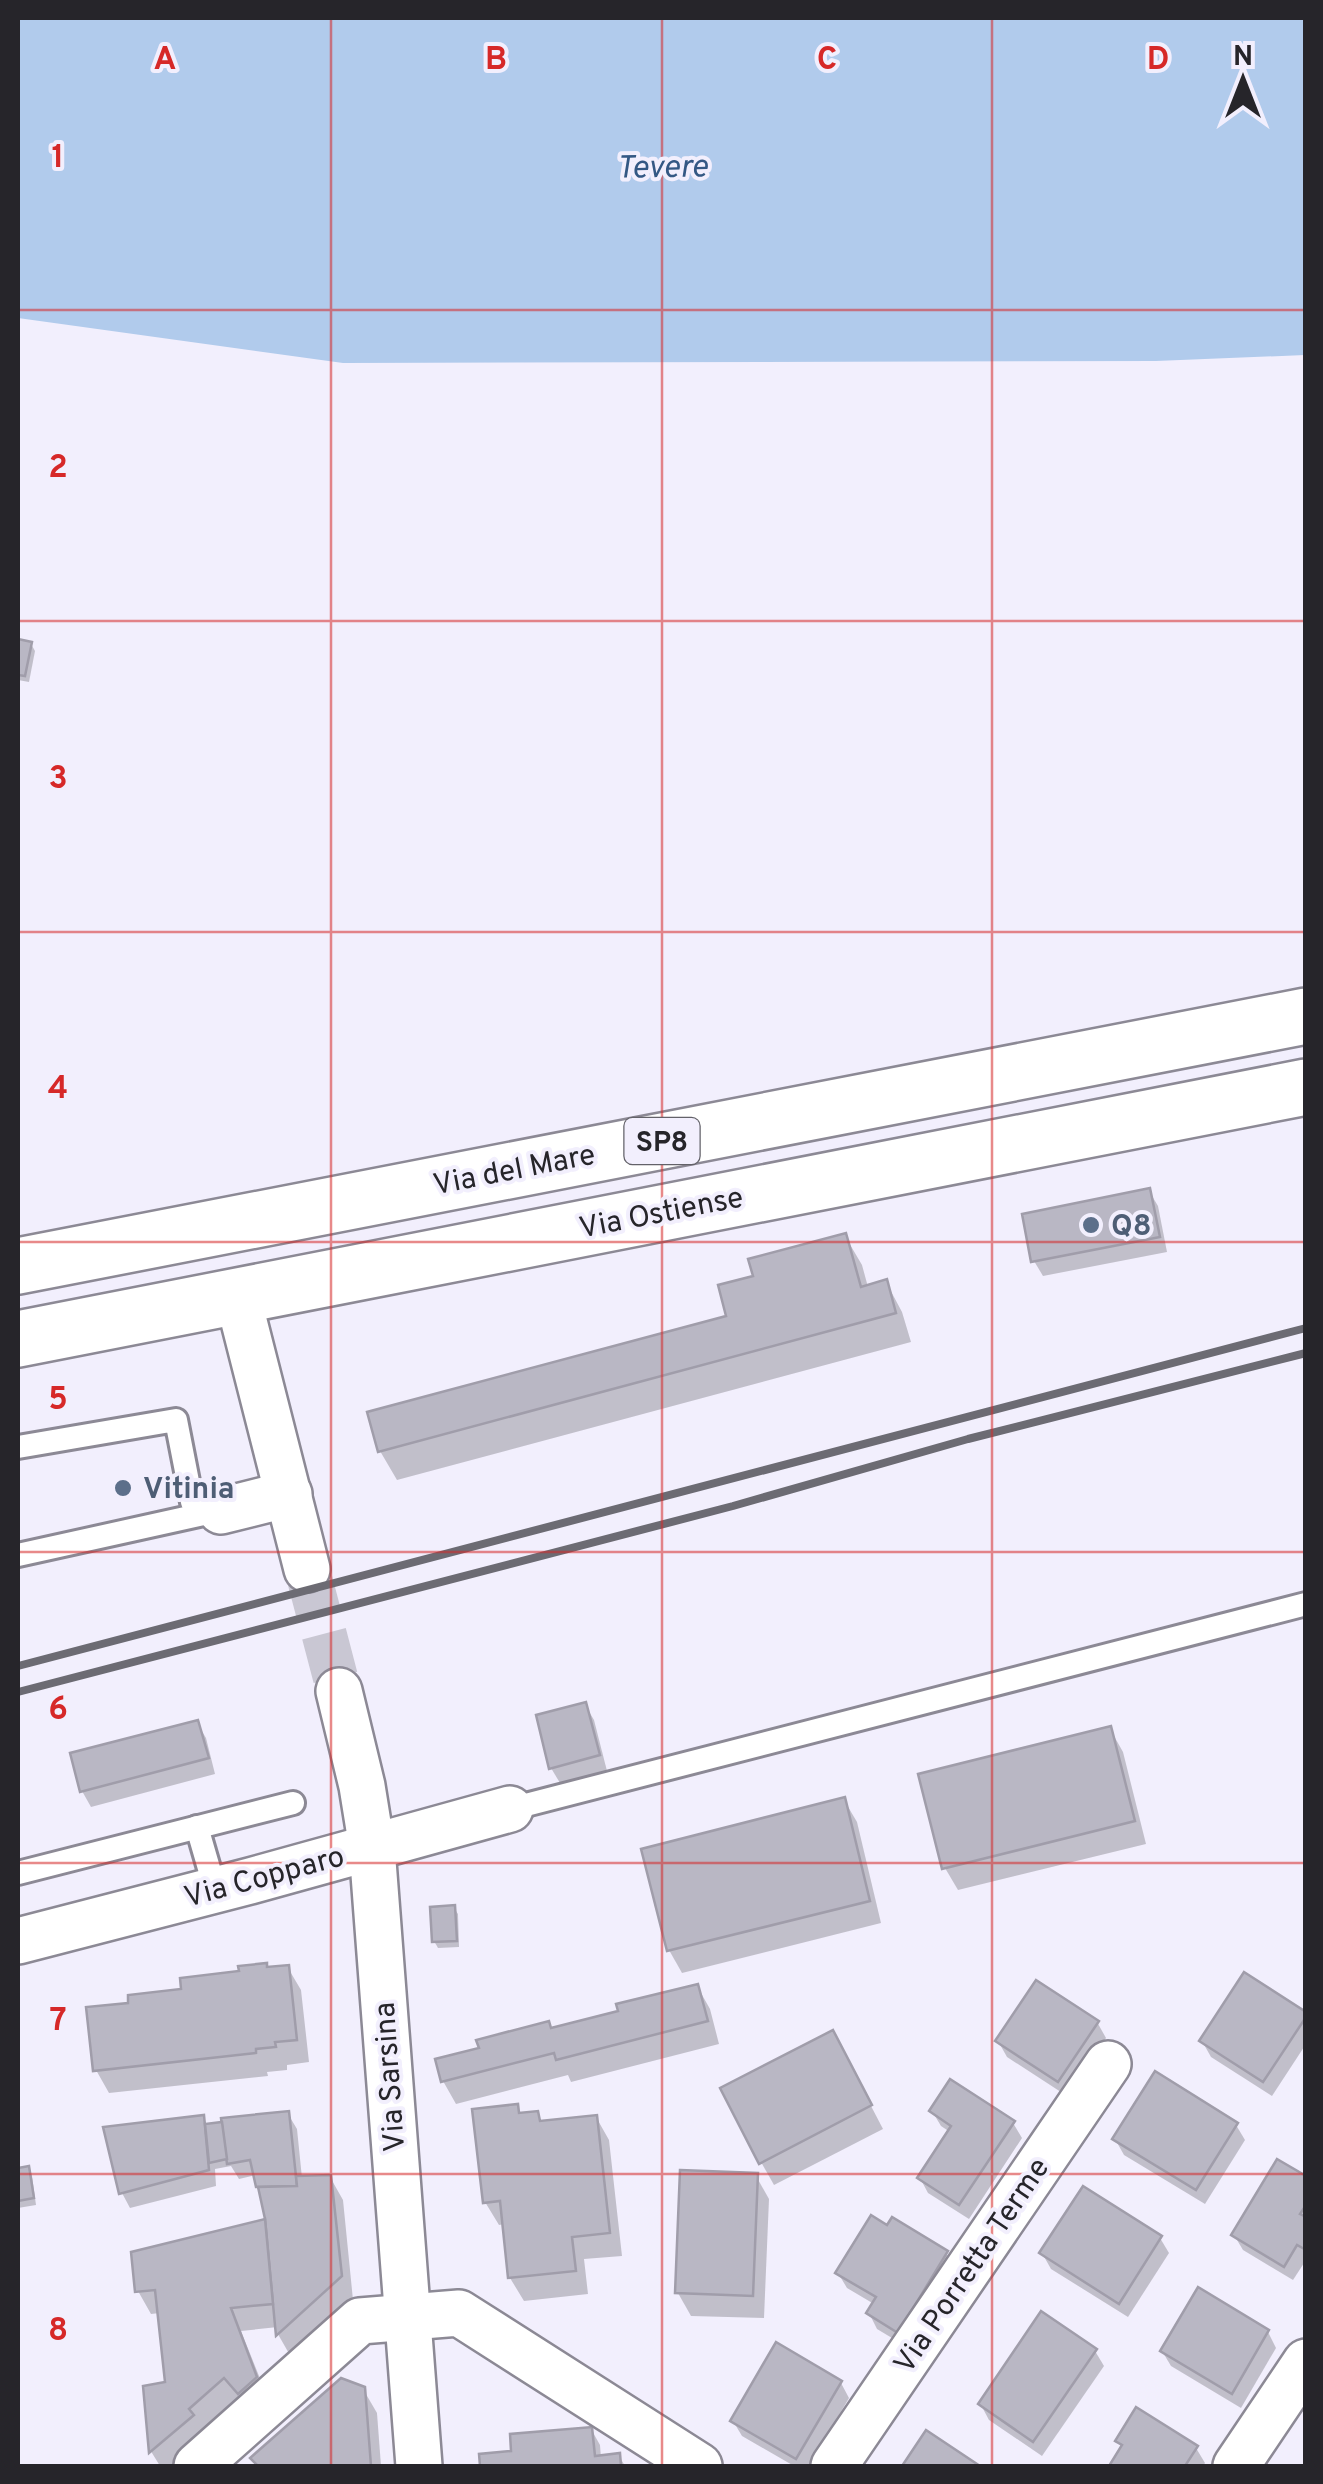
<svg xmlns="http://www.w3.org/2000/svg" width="1323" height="2484" font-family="Overpass,sans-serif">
  <rect width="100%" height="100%" fill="#f2effd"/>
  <!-- water -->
  <path fill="#b1cbec" d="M18 18H1305V355L1156 361 343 363 18 318Z"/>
  <!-- shadow -->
  <g fill="#0003">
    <path d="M18 642 31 644 35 651 29 682 18 680Z"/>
    <path d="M1149 1191 1158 1206 1167 1252 1043 1276 1034 1261Z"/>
    <path d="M845 1236 862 1265 868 1287 886 1282 902 1312 911 1342 397 1480 380 1451 729 1318 756 1278Z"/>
    <path d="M585 1705 594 1720 607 1771 560 1783 551 1768Z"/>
    <path d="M197 1723 206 1738 215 1774 91 1807 82 1791Z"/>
    <path d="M1110 1729 1123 1752 1146 1844 958 1890 945 1868Z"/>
    <path d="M844 1800 857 1822 881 1923 682 1973 669 1950Z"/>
    <path d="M454 1908 458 1914 459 1947 438 1948 434 1941Z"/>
    <path d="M288 1968 301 1990 309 2062 287 2065V2070L267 2072 268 2076 109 2093 96 2070 131 2005 268 1970Z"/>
    <path d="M697 1986 710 2009 719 2044 571 2082 568 2075 456 2104 443 2081 551 2030 621 2013Z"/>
    <path d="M1306 2015V2044L1272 2096 1211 2057 1202 2041Z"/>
    <path d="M1097 2022 1106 2038 1067 2096 1007 2057 998 2041Z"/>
    <path d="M845 2056 883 2129 774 2185 761 2162Z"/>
    <path d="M517 2106 522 2115 537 2114 542 2123 596 2117 609 2140 622 2256 584 2259 588 2294 524 2301 510 2278 505 2224 499 2225 485 2202Z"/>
    <path d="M932 2111 1013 2123 1022 2138 969 2219 928 2193 920 2178 950 2132 941 2126Z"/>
    <path d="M288 2114 297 2129 302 2178 330 2177 343 2200 353 2300 291 2357 279 2336 278 2327 241 2331 269 2401 239 2399 201 2432 205 2439 173 2466H160L152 2453 145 2388 167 2384 160 2313 151 2314 138 2291 267 2221 262 2193 256 2175 239 2179 231 2166 215 2169 216 2186 130 2208 122 2193 203 2118 208 2126Z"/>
    <path d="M1236 2125 1245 2140 1205 2204 1124 2155 1115 2139Z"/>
    <path d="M28 2169 32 2176 36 2205 18 2208V2170Z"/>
    <path d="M756 2176 769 2199 764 2318 691 2316 678 2293Z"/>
    <path d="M1306 2179V2260L1293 2280 1243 2250 1234 2235Z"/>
    <path d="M1160 2238 1169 2253 1128 2317 1051 2269 1042 2253Z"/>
    <path d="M946 2253 955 2268 907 2347 877 2329 869 2313 874 2304 847 2288 838 2273Z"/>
    <path d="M1268 2332 1276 2348 1241 2408 1171 2366 1162 2351Z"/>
    <path d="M1095 2351 1104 2366 1042 2456 989 2420 981 2405Z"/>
    <path d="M841 2383 849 2398 809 2466H794L742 2436 733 2421Z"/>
    <path d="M363 2389 377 2413 381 2466H258L253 2458Z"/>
    <path d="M591 2429 600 2445 601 2458 619 2456 625 2466H482L481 2456 514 2453Z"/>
    <path d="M1118 2441 1196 2448 1205 2463 1203 2466H1112L1123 2449Z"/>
  </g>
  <!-- building -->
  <g fill="#b9b7c4" stroke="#a09daa" stroke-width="2.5">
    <path d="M18 639 32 642 25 676 18 675Z"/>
    <path d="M1150 1188 1160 1237 1031 1262 1022 1214Z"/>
    <path d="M846 1233 861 1287 887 1279 896 1313 378 1452 367 1412 726 1316 718 1285 753 1276 748 1259Z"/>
    <path d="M586 1702 600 1755 549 1769 536 1715Z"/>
    <path d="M198 1720 209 1758 80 1792 70 1753Z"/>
    <path d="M1111 1726 1135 1821 942 1869 918 1774Z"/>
    <path d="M845 1797 870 1901 667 1951 641 1849Z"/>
    <path d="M455 1905 457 1941 432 1942 430 1907Z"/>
    <path d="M267 1963V1967L289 1965 297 2040 275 2042 276 2047 256 2049V2053L93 2071 86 2007 128 2003V1995L181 1989 180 1978 239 1971 238 1966Z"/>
    <path d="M1244 1972 1306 2012V2017L1263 2082 1199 2041Z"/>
    <path d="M1036 1980 1099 2021 1058 2082 995 2041Z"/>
    <path d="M698 1984 708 2021 556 2060 554 2053 441 2082 435 2059 479 2048 476 2040 549 2021 551 2028 618 2011 616 2004Z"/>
    <path d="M833 2030 872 2105 759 2164 720 2088Z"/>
    <path d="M1155 2071 1238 2123 1196 2190 1112 2139Z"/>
    <path d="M950 2079 1015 2121 959 2205 917 2178 951 2126 929 2111Z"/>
    <path d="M518 2104 519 2113 538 2111 540 2121 597 2115 610 2233 572 2237 576 2271 508 2278 500 2201 483 2203 472 2109Z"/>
    <path d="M289 2111 297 2186 256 2187 250 2160 227 2164 221 2118Z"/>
    <path d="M204 2115 209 2170 119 2194 103 2127Z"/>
    <path d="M222 2122 227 2159 209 2163 205 2124Z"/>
    <path d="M1277 2159 1306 2176V2205L1300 2214 1306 2217V2250L1297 2245 1284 2267 1231 2235Z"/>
    <path d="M29 2166 34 2198 18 2201V2168Z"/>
    <path d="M680 2170 758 2173 753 2296 675 2293Z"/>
    <path d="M331 2175 342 2276 276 2336 265 2219 258 2187 297 2186 296 2176Z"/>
    <path d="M1083 2186 1162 2236 1119 2304 1039 2253Z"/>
    <path d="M871 2215 887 2225 892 2217 948 2251 898 2333 866 2313 876 2297 835 2273Z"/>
    <path d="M265 2219 273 2304 231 2308 257 2377 238 2394 224 2378 189 2409 194 2415 149 2453 143 2386 165 2382 155 2290 135 2292 131 2252Z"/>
    <path d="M1198 2287 1269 2330 1232 2394 1160 2351Z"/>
    <path d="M1041 2311 1097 2349 1033 2442 978 2404Z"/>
    <path d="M776 2342 842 2381 796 2459 730 2421Z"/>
    <path d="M341 2378 365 2387 371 2466H258L250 2458Z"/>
    <path d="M1136 2407 1198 2446 1185 2466H1109L1122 2445 1115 2441Z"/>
    <path d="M592 2427 595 2456 620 2453 621 2466H480L479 2454 511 2451 510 2434Z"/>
    <path d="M926 2430 980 2466H902Z"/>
  </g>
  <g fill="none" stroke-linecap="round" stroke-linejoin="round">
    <!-- street-tunnel -->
    <path stroke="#c9c7d3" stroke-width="45" stroke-dasharray="45 22" stroke-linecap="butt" d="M307 1569 339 1691"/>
    <defs>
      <g id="lane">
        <path d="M18 1447 176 1420 192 1502 221 1511"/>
        <path d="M18 1555 217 1511"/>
        <path d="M510 1809 1306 1604"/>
        <path d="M197 1827 215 1889"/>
        <path d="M18 1873 293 1803"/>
      </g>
      <g id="street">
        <path d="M237 1294 307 1569"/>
        <path d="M221 1511 289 1494"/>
        <path d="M339 1691 362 1786 372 1848 419 2466"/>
        <path d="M18 1941 250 1881 510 1809"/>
        <path d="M197 2466 360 2321 459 2313 699 2466"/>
        <path d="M834 2466 1108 2064"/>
        <path d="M1236 2466 1306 2362"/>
      </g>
      <path id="secondary" d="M18 1339 1306 1087"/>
      <path id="primary" d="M18 1266 1306 1016"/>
    </defs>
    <!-- lane casing -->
    <use href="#lane" stroke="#8c8995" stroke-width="28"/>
    <!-- street casing -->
    <use href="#street" stroke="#8c8995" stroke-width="50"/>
    <!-- secondary casing -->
    <use href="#secondary" stroke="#8c8995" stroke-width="60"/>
    <!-- primary casing -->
    <use href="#primary" stroke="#8c8995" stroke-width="60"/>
    <!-- lane -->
    <use href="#lane" stroke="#fff" stroke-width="22"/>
    <!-- street -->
    <use href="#street" stroke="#fff" stroke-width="45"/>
    <!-- secondary -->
    <use href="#secondary" stroke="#fff" stroke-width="55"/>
    <!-- primary -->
    <use href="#primary" stroke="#fff" stroke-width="55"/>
    <!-- rail -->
    <g stroke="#6c6b73" stroke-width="8">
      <path d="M18 1666 1306 1328"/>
      <path d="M18 1692 733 1506 968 1439 1306 1353"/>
    </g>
  </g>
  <!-- grid -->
  <path fill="none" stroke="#d62828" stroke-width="2.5" stroke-opacity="0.55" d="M331 18V2466M662 18V2466M992 18V2466M18 310H1306M18 621H1306M18 932H1306M18 1242H1306M18 1552H1306M18 1863H1306M18 2174H1306"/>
  <!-- markers -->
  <g fill="#5c6f8a" stroke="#f2effd" stroke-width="4">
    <circle cx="1091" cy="1225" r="10"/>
    <circle cx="123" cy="1488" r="10"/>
  </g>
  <g text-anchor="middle" stroke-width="8" stroke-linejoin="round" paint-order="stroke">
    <!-- shield labels -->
    <rect fill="#f2effd" stroke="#636269" stroke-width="2.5" x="624.5" y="1118" width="75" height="46" rx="8"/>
    <g font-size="28" font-weight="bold" fill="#26252a">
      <text x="662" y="1151">SP8</text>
    </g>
    <!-- street labels -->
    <g font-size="30" fill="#26252a" stroke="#f2effd">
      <text transform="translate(514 1169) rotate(-11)" y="10">Via del Mare</text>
      <text transform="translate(661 1212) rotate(-11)" y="10">Via Ostiense</text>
      <text transform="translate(264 1876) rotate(-15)" y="10">Via Copparo</text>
      <text transform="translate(389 2077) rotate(-94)" y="10">Via Sarsina</text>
      <text transform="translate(971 2265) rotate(-56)" y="10">Via Porretta Terme</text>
    </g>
    <!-- service labels -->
    <g font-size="30" font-weight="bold" fill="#4e5e75" stroke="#f2effd" text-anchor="start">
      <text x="1111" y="1235">Q8</text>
      <text x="143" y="1498">Vitinia</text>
    </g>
    <!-- water labels -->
    <g font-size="32" font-style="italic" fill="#345884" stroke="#f2effd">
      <text transform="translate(662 166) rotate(-1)" y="11">Tevere</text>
    </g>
  </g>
  <g font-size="32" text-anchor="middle" font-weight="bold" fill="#d62828" stroke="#f2effd" stroke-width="8" stroke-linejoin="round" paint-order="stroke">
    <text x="165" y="69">A</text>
    <text x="496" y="69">B</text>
    <text x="827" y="69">C</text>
    <text x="1158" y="69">D</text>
    <text x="58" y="167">1</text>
    <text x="58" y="477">2</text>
    <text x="58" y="788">3</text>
    <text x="58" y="1098">4</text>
    <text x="58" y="1409">5</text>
    <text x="58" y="1719">6</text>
    <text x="58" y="2030">7</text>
    <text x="58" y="2340">8</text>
  </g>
  <!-- border -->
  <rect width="1323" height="2484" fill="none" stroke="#26252a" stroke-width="40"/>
  <!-- north arrow -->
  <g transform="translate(1243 80)" stroke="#f2effd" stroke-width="8" paint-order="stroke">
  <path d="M0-8L18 38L0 25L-18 38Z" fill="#26252a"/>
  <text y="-15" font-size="28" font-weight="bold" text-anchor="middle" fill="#26252a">N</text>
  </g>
</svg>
